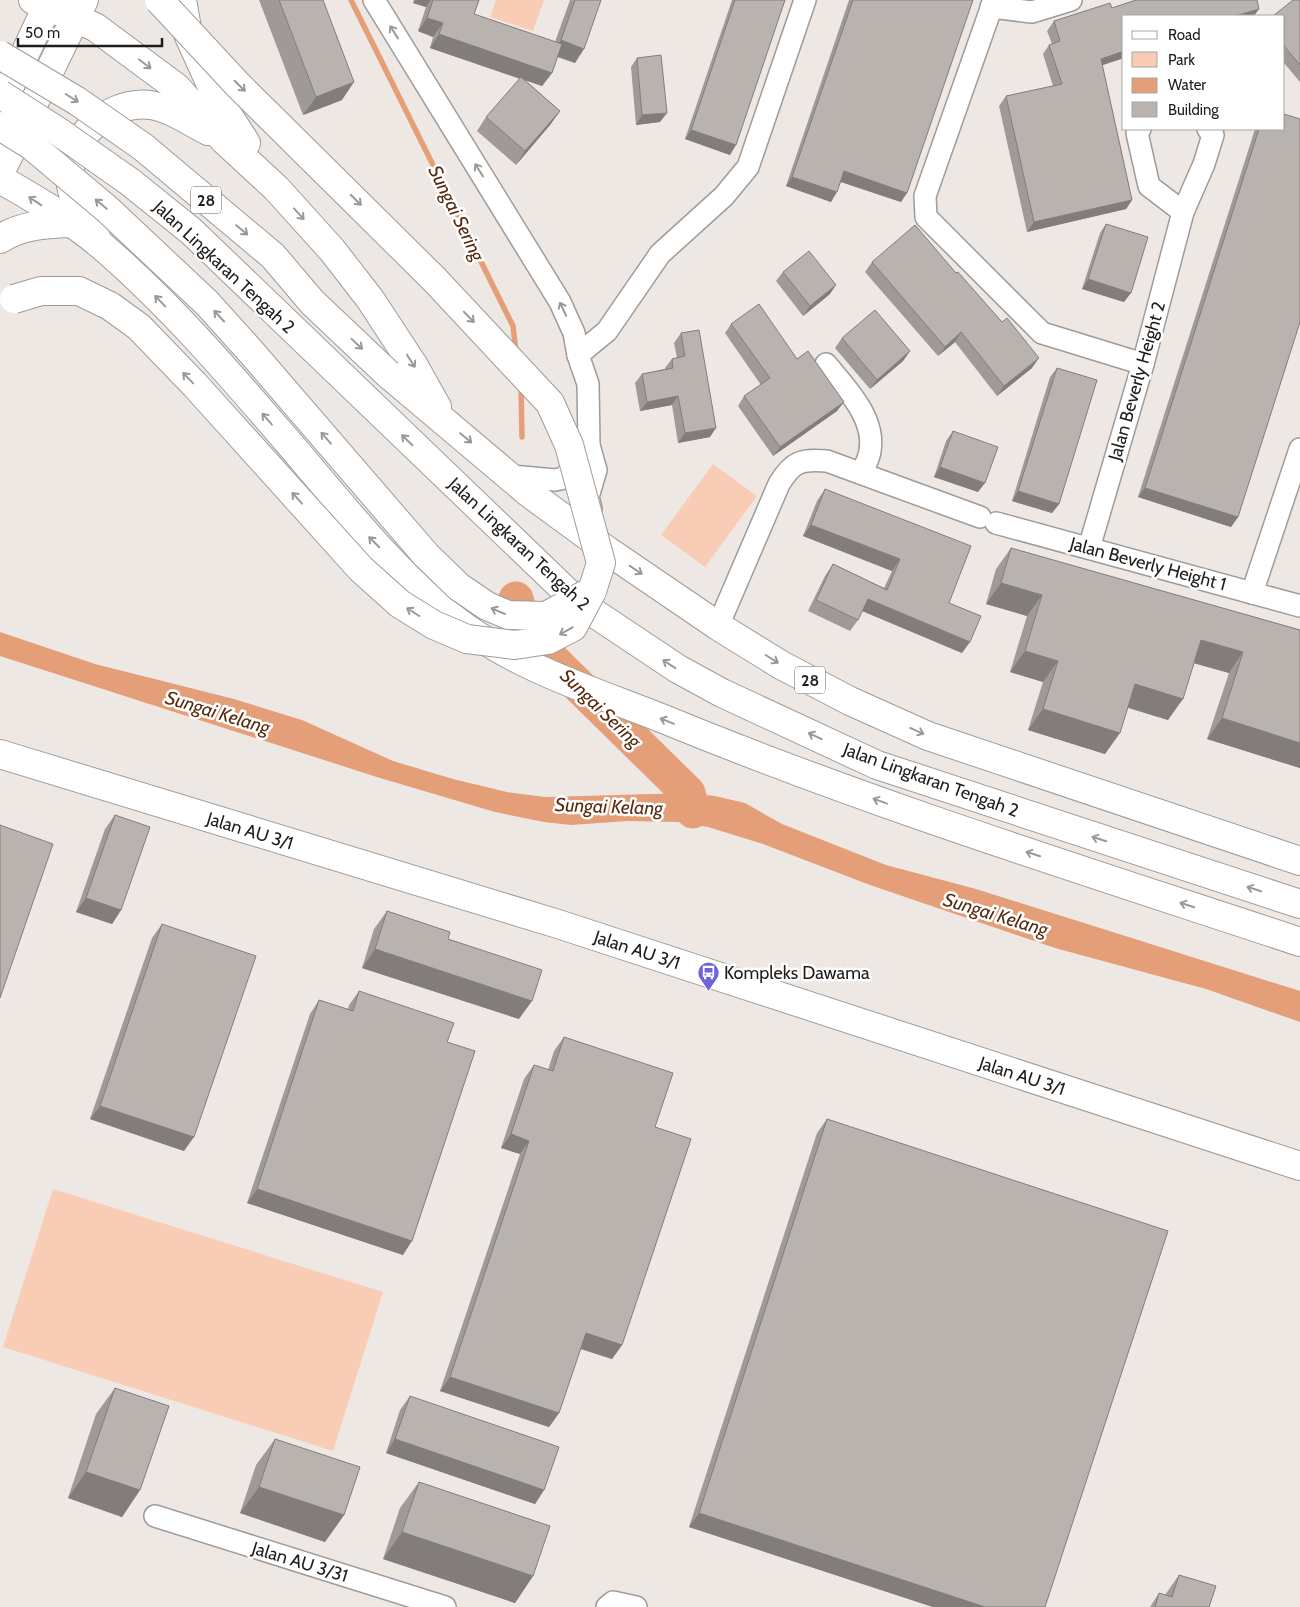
<svg xmlns="http://www.w3.org/2000/svg" width="1300" height="1607" font-family="Cabin,sans-serif">
  <rect width="100%" height="100%" fill="#eee8e5"/>
  <!-- green -->
  <g fill="#f9cdb5">
    <path d="M496 0H544L533 31 490 17Z"/>
    <path d="M713 464 757 496 705 567 661 535Z"/>
    <path d="M53 1189 383 1292 333 1451 3 1347Z"/>
  </g>
  <!-- water -->
  <path fill="#e59f78" d="M0 632 95 664 234 699 302 720 393 761 453 779 507 792 545 797 688 793 715 796 745 803 782 824 886 865 976 889 1300 991V1022L1206 989 1055 948 870 885 763 844 708 827 678 822 628 821 571 825 544 822 495 812 380 778 0 656Z"/>
  <g fill="none" stroke-linecap="round" stroke-linejoin="round">
    <!-- stream -->
    <g stroke="#e59f78" stroke-width="5.5">
      <path d="M351 0 513 326 516 352"/>
      <path d="M521 386 522 437"/>
    </g>
    <!-- river -->
    <path stroke="#e59f78" stroke-width="35" d="M516 599 526 634 688 793 693 811"/>
    <defs>
      <g id="street">
        <path d="M374 0 560 302 574 333 578 355"/>
        <path d="M994 0 925 196 926 217 1042 333 1143 364"/>
        <path d="M991 7 1032 12 1071 0"/>
        <path d="M1140 129 1137 133 1149 186 1183 212"/>
        <path d="M826 364C845 387 876 418 870 451 869 459 864 467 862 473"/>
        <path d="M511 476 555 480 564 478 582 456"/>
        <path d="M591 509 588 497 596 470 589 445 588 384 578 355 607 331 660 254 724 196 748 167 805 0"/>
        <path d="M996 523 1300 606"/>
        <path d="M1089 548 1143 364 1183 212 1204 164 1213 135 1208 129"/>
        <path d="M1252 593 1300 449"/>
        <path d="M718 626 779 484C793 461 801 459 827 461L980 517"/>
        <path d="M155 1516 445 1607"/>
        <path d="M607 1607 613 1602 636 1607"/>
      </g>
      <g id="secondary">
        <path d="M0 107 50 0"/>
        <path d="M0 173 84 0"/>
        <path d="M0 239C21 225 46 224 70 223"/>
        <path d="M0 754 558 924 1300 1166"/>
      </g>
      <g id="highway">
        <path d="M33 0 95 27 176 87 224 140 276 188 332 250 370 299 414 366 437 407"/>
        <path d="M182 0 188 34 217 98 246 143"/>
        <path d="M0 179C35 199 73 221 103 247 176 310 238 384 300 456 348 513 396 573 454 619 518 669 597 692 671 722 876 806 1089 872 1300 942"/>
        <path d="M130 182 191 231 568 593 591 611 678 669 722 693 877 765 1300 904"/>
        <path d="M96 237C87 223 76 207 72 190 59 145 106 100 150 105 171 108 190 122 208 131"/>
        <path d="M388 374 529 493 608 551 718 626 781 665 850 701 928 736 1300 861"/>
      </g>
    </defs>
    <!-- street casing -->
    <use href="#street" stroke="#a09b98" stroke-width="24"/>
    <!-- secondary casing -->
    <use href="#secondary" stroke="#a09b98" stroke-width="30"/>
    <!-- highway casing -->
    <use href="#highway" stroke="#a09b98" stroke-width="30"/>
    <!-- street -->
    <use href="#street" stroke="#fff" stroke-width="21"/>
    <!-- secondary -->
    <use href="#secondary" stroke="#fff" stroke-width="28"/>
    <!-- highway -->
    <use href="#highway" stroke="#fff" stroke-width="28"/>
    <defs>
      <g id="highway-bridge">
        <path d="M0 55 77 101 143 147 273 256 312 302 388 374"/>
        <path d="M0 94 59 132 130 182"/>
        <path d="M0 126 32 146 107 209 207 303 252 353 426 555 459 587 487 606 508 615 546 616 592 591"/>
        <path d="M14 299 41 291H79L110 306 139 327 195 385 361 569 400 604 434 625 467 639 515 645 548 640 573 627 592 591 601 563 569 445 550 403 435 280 238 85 159 0"/>
      </g>
    </defs>
    <!-- highway-bridge casing -->
    <use href="#highway-bridge" stroke="#a09b98" stroke-width="30" stroke-linecap="butt"/>
    <!-- highway-bridge -->
    <use href="#highway-bridge" stroke="#fff" stroke-width="28"/>
  </g>
  <!-- wall -->
  <g fill="#9f9a97">
    <path d="M259 0H323L342 100 303 115Z"/>
    <path d="M414 0H479L474 14 555 42 570 0H601L575 63 557 57 552 73 542 86 525 80 560 111 550 125 516 165 477 131 486 117 520 79 430 48 433 37 418 31 426 7 413 3Z"/>
    <path d="M732 0H785L730 155 685 139Z"/>
    <path d="M849 0H973L901 202 841 182 831 202 786 186Z"/>
    <path d="M1300 0V82L1284 63V16Z"/>
    <path d="M1112 8 1124 16V58L1102 65 1132 200 1126 209 1027 232 999 106 1006 96 1053 86 1043 54 1049 45 1052 44 1047 31 1054 21Z"/>
    <path d="M637 58 660 122 636 125 631 67Z"/>
    <path d="M1255 129H1284L1238 517 1231 527 1138 497Z"/>
    <path d="M1106 224 1124 302 1082 289 1100 233Z"/>
    <path d="M872 262 1032 368 997 396 955 342 938 356 865 272Z"/>
    <path d="M783 272 830 294 803 316 776 281Z"/>
    <path d="M731 324 797 359 837 411 773 456 738 406 744 396 761 385 725 333Z"/>
    <path d="M681 333 710 437 678 443 672 405 640 411 635 383 642 374 665 369V368L672 359 677 358 674 343Z"/>
    <path d="M842 338 910 351 903 361 870 389 835 348Z"/>
    <path d="M1057 368 1059 504 1052 513 1012 501 1050 377Z"/>
    <path d="M953 431 978 492 934 477 946 441Z"/>
    <path d="M825 489 949 603 962 653 862 611 858 620 850 631 808 611 825 576 833 564 884 588 892 571 803 536 817 501Z"/>
    <path d="M1011 548 1300 630V768L1207 739 1229 673 1194 663 1168 720 1128 708 1105 754 1028 730 1043 682 1010 672 1027 616 986 604 996 569Z"/>
    <path d="M115 815 121 910 112 924 76 912 105 829Z"/>
    <path d="M387 911 448 939 519 1019 362 968 374 929Z"/>
    <path d="M162 924 184 1151 90 1119 152 938Z"/>
    <path d="M359 991 447 1042 403 1255 247 1203 310 1014 319 1000 348 1009 349 1005Z"/>
    <path d="M564 1037 655 1127 622 1345 612 1359 580 1349 559 1413 549 1427 440 1391 520 1154 501 1148 524 1079 534 1065 548 1070 554 1051Z"/>
    <path d="M827 1119 1045 1607H933L689 1527 817 1133Z"/>
    <path d="M115 1388 140 1490 122 1517 68 1498 96 1414Z"/>
    <path d="M410 1396 544 1490 535 1504 386 1453 400 1410Z"/>
    <path d="M275 1439 344 1515 325 1542 240 1513 256 1465Z"/>
    <path d="M419 1482 533 1576 515 1603 383 1559 400 1508Z"/>
    <path d="M1179 1575 1209 1607H1150L1159 1593 1165 1595Z"/>
  </g>
  <!-- shaded-wall -->
  <g fill="#827d7b">
    <path d="M415 0H431L426 7 413 3Z"/>
    <path d="M1259 9 1254 16H1235Z"/>
    <path d="M427 18 443 23 433 37 418 31Z"/>
    <path d="M439 34 552 73 542 86 430 48Z"/>
    <path d="M561 40 584 49 575 63 551 54Z"/>
    <path d="M1124 51V58L1094 68 1101 59Z"/>
    <path d="M354 82 342 100 303 115 316 97Z"/>
    <path d="M560 111 550 125 516 165 525 151Z"/>
    <path d="M667 113 660 122 636 125 642 115Z"/>
    <path d="M691 130 736 145 730 155 685 139Z"/>
    <path d="M844 171 907 193 901 202 838 181Z"/>
    <path d="M792 177 837 192 831 202 786 186Z"/>
    <path d="M1132 200 1126 209 1027 232 1034 222Z"/>
    <path d="M1088 279 1131 293 1124 302 1082 289Z"/>
    <path d="M836 285 830 294 803 316 810 306Z"/>
    <path d="M961 332 955 342 938 356 945 347Z"/>
    <path d="M910 351 903 361 870 389 877 380Z"/>
    <path d="M1039 358 1032 368 997 396 1004 386Z"/>
    <path d="M678 396 672 405 640 411 647 402Z"/>
    <path d="M844 402 837 411 773 456 780 447Z"/>
    <path d="M716 428 710 437 678 443 685 433Z"/>
    <path d="M940 467 985 483 978 492 934 477Z"/>
    <path d="M1145 488 1238 517 1231 527 1138 497Z"/>
    <path d="M1018 491 1059 504 1052 513 1012 501Z"/>
    <path d="M811 525 900 559 892 571 803 536Z"/>
    <path d="M1001 583 1042 595 1027 616 986 604Z"/>
    <path d="M868 599 970 642 962 653 860 610Z"/>
    <path d="M1201 640 1243 652 1229 673 1186 661Z"/>
    <path d="M1025 651 1058 661 1043 682 1010 672Z"/>
    <path d="M1135 684 1183 699 1168 720 1120 705Z"/>
    <path d="M1043 709 1120 733 1105 754 1028 730Z"/>
    <path d="M1222 718 1300 743V768L1207 739Z"/>
    <path d="M86 898 121 910 112 924 76 912Z"/>
    <path d="M375 949 532 1001 519 1019 362 968Z"/>
    <path d="M100 1106 194 1137 184 1151 90 1119Z"/>
    <path d="M511 1134 529 1141 520 1154 501 1148Z"/>
    <path d="M257 1189 412 1241 403 1255 247 1203Z"/>
    <path d="M586 1333 622 1345 612 1359 576 1347Z"/>
    <path d="M450 1377 559 1413 549 1427 440 1391Z"/>
    <path d="M395 1439 544 1490 535 1504 386 1453Z"/>
    <path d="M86 1472 140 1490 122 1517 68 1498Z"/>
    <path d="M259 1487 344 1515 325 1542 240 1513Z"/>
    <path d="M699 1513 985 1607H933L689 1527Z"/>
    <path d="M402 1532 533 1576 515 1603 383 1559Z"/>
  </g>
  <!-- building -->
  <g fill="#b9b3b0" stroke="#827d7b">
    <path d="M279 0H323L354 82 316 97Z"/>
    <path d="M433 0H479L474 14 562 44 552 73 439 34 443 23 427 18Z"/>
    <path d="M575 0H601L584 49 561 40Z"/>
    <path d="M735 0H785L736 145 691 130Z"/>
    <path d="M853 0H973L907 193 844 171 837 192 792 177Z"/>
    <path d="M1136 0H1257L1259 9 1235 16H1124V51L1101 59 1132 200 1034 222 1006 96 1062 84 1049 45 1060 41 1054 21 1110 3 1112 8Z"/>
    <path d="M1293 0H1300V65L1284 46V16H1273Z"/>
    <path d="M661 55 667 113 642 115 637 58Z"/>
    <path d="M521 77 560 111 525 151 486 117Z"/>
    <path d="M1284 114 1300 119V322L1238 517 1145 488 1259 129H1284Z"/>
    <path d="M1106 224 1148 237 1131 293 1088 279Z"/>
    <path d="M915 225 956 273 958 272 1002 322 1007 318 1039 358 1004 386 961 332 945 347 872 262Z"/>
    <path d="M809 251 836 285 810 306 783 272Z"/>
    <path d="M759 304 797 359 808 351 844 402 780 447 744 396 770 378 731 324Z"/>
    <path d="M875 310 910 351 877 380 842 338Z"/>
    <path d="M699 330 716 428 685 433 678 396 647 402 642 374 673 368 672 359 685 356 681 333Z"/>
    <path d="M1057 368 1097 380 1059 504 1018 491Z"/>
    <path d="M953 431 998 447 985 483 940 467Z"/>
    <path d="M825 489 971 546 949 603 981 616 970 642 868 599 858 620 816 600 833 564 887 590 900 559 811 525Z"/>
    <path d="M1011 548 1300 630V743L1222 718 1243 652 1201 640 1183 699 1135 684 1120 733 1043 709 1058 661 1025 651 1042 595 1001 583Z"/>
    <path d="M115 815 150 827 121 910 86 898Z"/>
    <path d="M0 825 53 844 0 998Z"/>
    <path d="M387 911 450 932 448 939 542 970 532 1001 375 949Z"/>
    <path d="M162 924 256 956 194 1137 100 1106Z"/>
    <path d="M359 991 454 1023 447 1042 475 1051 412 1241 257 1189 319 1000 353 1011Z"/>
    <path d="M564 1037 673 1073 655 1127 691 1139 622 1345 586 1333 559 1413 450 1377 529 1141 511 1134 534 1065 553 1071Z"/>
    <path d="M827 1119 1168 1231 1045 1607H985L699 1513Z"/>
    <path d="M115 1388 169 1406 140 1490 86 1472Z"/>
    <path d="M410 1396 559 1447 544 1490 395 1439Z"/>
    <path d="M275 1439 360 1467 344 1515 259 1487Z"/>
    <path d="M419 1482 550 1526 533 1576 402 1532Z"/>
    <path d="M1179 1575 1216 1586 1209 1607H1155L1159 1593 1172 1597Z"/>
  </g>
  <!-- one-way arrows -->
  <defs><path id="oneway-shaft" d="M-6 0H5M1.5-3L5.5 0L1.5 3" fill="none" stroke-width="1.6" stroke-linecap="round" stroke-linejoin="round" transform="scale(1.25)"/></defs>
  <g stroke="#9a9999">
    <use href="#oneway-shaft" transform="translate(394 32) rotate(-122)"/>
    <use href="#oneway-shaft" transform="translate(145 64) rotate(37)"/>
    <use href="#oneway-shaft" transform="translate(240 86) rotate(45)"/>
    <use href="#oneway-shaft" transform="translate(72 98) rotate(32)"/>
    <use href="#oneway-shaft" transform="translate(479 170) rotate(-122)"/>
    <use href="#oneway-shaft" transform="translate(356 200) rotate(45)"/>
    <use href="#oneway-shaft" transform="translate(35 201) rotate(-147)"/>
    <use href="#oneway-shaft" transform="translate(101 204) rotate(-140)"/>
    <use href="#oneway-shaft" transform="translate(299 214) rotate(48)"/>
    <use href="#oneway-shaft" transform="translate(242 230) rotate(40)"/>
    <use href="#oneway-shaft" transform="translate(160 301) rotate(-134)"/>
    <use href="#oneway-shaft" transform="translate(563 309) rotate(-115)"/>
    <use href="#oneway-shaft" transform="translate(219 316) rotate(-133)"/>
    <use href="#oneway-shaft" transform="translate(469 317) rotate(46)"/>
    <use href="#oneway-shaft" transform="translate(357 344) rotate(43)"/>
    <use href="#oneway-shaft" transform="translate(411 361) rotate(57)"/>
    <use href="#oneway-shaft" transform="translate(188 378) rotate(-134)"/>
    <use href="#oneway-shaft" transform="translate(267 419) rotate(-131)"/>
    <use href="#oneway-shaft" transform="translate(326 438) rotate(-131)"/>
    <use href="#oneway-shaft" transform="translate(466 438) rotate(40)"/>
    <use href="#oneway-shaft" transform="translate(407 440) rotate(-136)"/>
    <use href="#oneway-shaft" transform="translate(297 498) rotate(-132)"/>
    <use href="#oneway-shaft" transform="translate(374 542) rotate(-135)"/>
    <use href="#oneway-shaft" transform="translate(636 570) rotate(34)"/>
    <use href="#oneway-shaft" transform="translate(498 611) rotate(-157)"/>
    <use href="#oneway-shaft" transform="translate(413 612) rotate(-148)"/>
    <use href="#oneway-shaft" transform="translate(566 631) rotate(151)"/>
    <use href="#oneway-shaft" transform="translate(772 659) rotate(32)"/>
    <use href="#oneway-shaft" transform="translate(669 664) rotate(-147)"/>
    <use href="#oneway-shaft" transform="translate(667 721) rotate(-158)"/>
    <use href="#oneway-shaft" transform="translate(917 731) rotate(24)"/>
    <use href="#oneway-shaft" transform="translate(815 736) rotate(-155)"/>
    <use href="#oneway-shaft" transform="translate(880 801) rotate(-160)"/>
    <use href="#oneway-shaft" transform="translate(1099 839) rotate(-162)"/>
    <use href="#oneway-shaft" transform="translate(1033 854) rotate(-162)"/>
    <use href="#oneway-shaft" transform="translate(1254 889) rotate(-162)"/>
    <use href="#oneway-shaft" transform="translate(1187 905) rotate(-162)"/>
  </g>
  <!-- icons -->
  <defs>
    <symbol id="bus-pin" viewBox="-11 -11 22 30"><path d="M0 17L-7.5 6A9.5 9.5 0 1 1 7.5 6Z" fill="#7064de" stroke="#fff"/><path d="M-5-6H5V4H4V6H2V4H-2V6H-4V4H-5ZM-3.5-4V0h7V-4ZM-3.5 1.2v1.5H-2V1.2ZM2 1.2v1.5H3.5V1.2Z" fill="#fff"/></symbol>
  </defs>
  <g fill-rule="evenodd">
    <use href="#bus-pin" x="696" y="960" width="25" height="34"/>
  </g>
  <g text-anchor="middle" stroke-width="5" stroke-linejoin="round" paint-order="stroke">
    <!-- shield labels -->
    <g fill="#fff" stroke="#626160" stroke-width="1">
      <rect x="191" y="186.5" width="30" height="27" rx="4"/>
      <rect x="795" y="666.5" width="30" height="27" rx="4"/>
    </g>
    <g font-size="16" font-weight="bold" fill="#1f1d1c">
      <text x="206" y="206">28</text>
      <text x="810" y="686">28</text>
    </g>
    <!-- street labels -->
    <g font-size="18" fill="#1f1d1c" stroke="#fff">
      <text transform="translate(224 267) rotate(43)" y="6">Jalan Lingkaran Tengah 2</text>
      <text transform="translate(1137 381) rotate(-74)" y="6">Jalan Beverly Height 2</text>
      <text transform="translate(519 544) rotate(43)" y="6">Jalan Lingkaran Tengah 2</text>
      <text transform="translate(1148 564) rotate(15)" y="6">Jalan Beverly Height 1</text>
      <text transform="translate(931 780) rotate(20)" y="6">Jalan Lingkaran Tengah 2</text>
      <text transform="translate(250 831) rotate(17)" y="6">Jalan AU 3/1</text>
      <text transform="translate(637 950) rotate(18)" y="6">Jalan AU 3/1</text>
      <text transform="translate(1022 1076) rotate(18)" y="6">Jalan AU 3/1</text>
      <text transform="translate(300 1562) rotate(17)" y="6">Jalan AU 3/31</text>
    </g>
    <!-- poi labels -->
    <g font-size="18" fill="#1f1d1c" stroke="#fff" text-anchor="start">
      <text x="724" y="979">Kompleks Dawama</text>
    </g>
    <!-- water labels -->
    <g font-size="19" font-style="italic" fill="#582b0e" stroke="#fff">
      <text transform="translate(457 213) rotate(64)" y="7">Sungai Sering</text>
      <text transform="translate(601 708) rotate(44)" y="7">Sungai Sering</text>
      <text transform="translate(218 712) rotate(17)" y="7">Sungai Kelang</text>
      <text transform="translate(609 806) rotate(2)" y="7">Sungai Kelang</text>
      <text transform="translate(996 914) rotate(17)" y="7">Sungai Kelang</text>
    </g>
  </g>
  <!-- legend -->
  <rect x="1122" y="15" width="162" height="115" fill="#ffffff" stroke="#a5a5a4"/>
  <rect x="1132" y="31" width="25" height="8" fill="#ffffff" stroke="#a5a5a4"/>
  <text x="1168" y="40" font-size="15" fill="#1f1d1c">Road</text>
  <rect x="1132" y="52" width="25" height="15" fill="#f9cdb5" stroke="#a5a5a4"/>
  <text x="1168" y="65" font-size="15" fill="#1f1d1c">Park</text>
  <rect x="1132" y="78" width="25" height="15" fill="#e59f78" stroke="#a5a5a4"/>
  <text x="1168" y="90" font-size="15" fill="#1f1d1c">Water</text>
  <rect x="1132" y="102" width="25" height="15" fill="#b9b3b0" stroke="#a5a5a4"/>
  <text x="1168" y="115" font-size="15" fill="#1f1d1c">Building</text>
  <!-- scale -->
  <path d="M18 38v8h144v-8" fill="none" stroke="#1f1d1c" stroke-width="2.5"/>
  <text x="25" y="38" font-size="15" fill="#1f1d1c" stroke="#ffffff" stroke-width="4" paint-order="stroke">50 m</text>
</svg>
